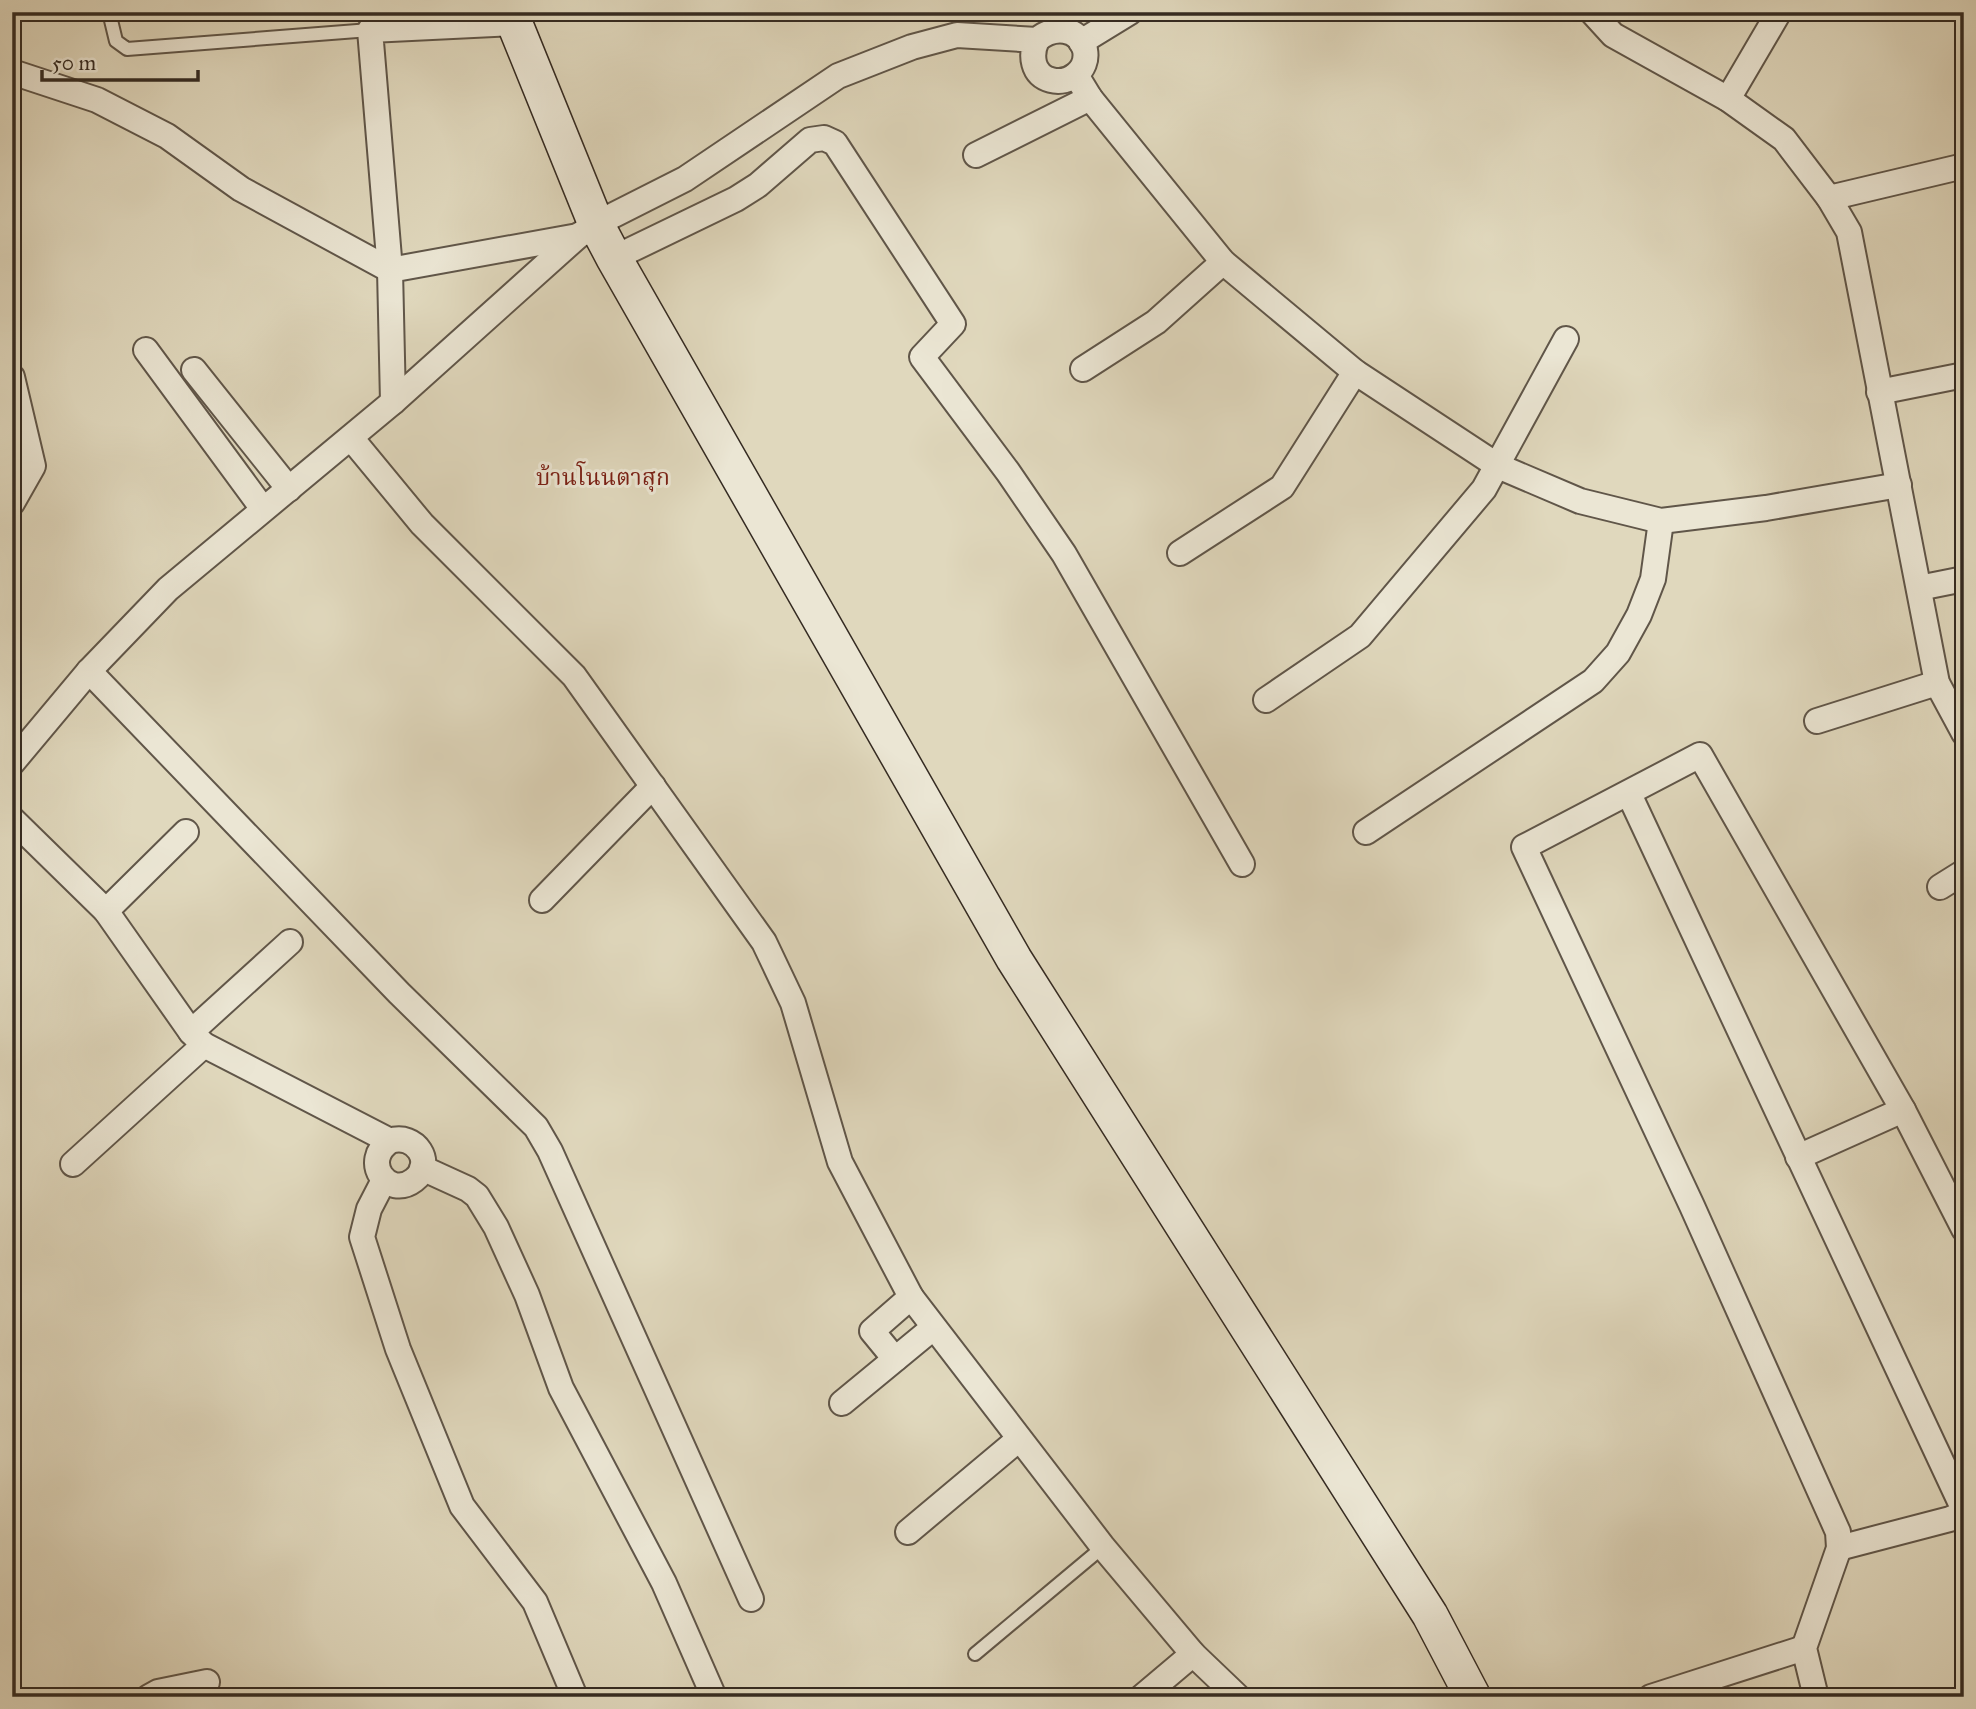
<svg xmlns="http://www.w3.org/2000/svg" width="1976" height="1709" font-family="'IM FELL Great Primer','Noto Serif Thai',serif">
  <rect width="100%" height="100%" fill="#e0d8bd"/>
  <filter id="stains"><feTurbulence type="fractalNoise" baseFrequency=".00286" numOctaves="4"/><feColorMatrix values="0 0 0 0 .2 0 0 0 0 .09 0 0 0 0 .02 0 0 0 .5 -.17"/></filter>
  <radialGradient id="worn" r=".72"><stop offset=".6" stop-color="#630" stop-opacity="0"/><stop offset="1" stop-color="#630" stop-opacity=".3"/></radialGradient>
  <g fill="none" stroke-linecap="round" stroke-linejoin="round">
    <defs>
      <g id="lane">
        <path d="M109 12 116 41 127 49 370 30"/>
        <path d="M975 1654 1103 1547"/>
      </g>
      <g id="street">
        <path d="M1592 12 1613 35 1728 99 1784 139 1829 198 1849 232 1937 683 1964 733"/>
        <path d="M1081 42 1130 12"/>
        <path d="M12 72 97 100 167 136 241 189 390 270"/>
        <path d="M1076 75 1090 98 1223 262 1355 372 1498 466 1580 501 1661 521 1766 508 1899 485"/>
        <path d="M1728 99 1779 12"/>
        <path d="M976 155 1090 98"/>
        <path d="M1829 198 1964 166"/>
        <path d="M614 258 736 199 758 185 810 140 824 138 835 143 953 324 922 357 1008 472 1064 554 1242 864"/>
        <path d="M390 270 370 30 513 23"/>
        <path d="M146 350 263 509"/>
        <path d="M1083 369 1156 322 1223 262"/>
        <path d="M194 370 289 489"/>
        <path d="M12 377 33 466 12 503"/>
        <path d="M1879 392 1964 375"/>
        <path d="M393 402 390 270 578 236"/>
        <path d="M351 438 422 524 574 676 764 942 793 1003 840 1162 911 1297 1103 1547 1193 1654 1238 1697"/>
        <path d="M1180 553 1282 487 1355 372"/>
        <path d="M1919 588 1964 579"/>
        <path d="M89 671 399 993 536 1127 550 1151 751 1599"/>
        <path d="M1266 700 1360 636 1484 489 1566 339"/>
        <path d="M1817 721 1937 683"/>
        <path d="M12 763 89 671 168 589 393 402 578 236 596 224 685 179 838 76 912 47 957 35 1037 40C1052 26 1079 26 1085 50 1089 70 1069 85 1051 80 1032 75 1030 55 1037 40"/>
        <path d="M1629 794 1964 1510"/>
        <path d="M12 819 106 911 191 1032 204 1045 390 1141C415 1132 436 1163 414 1180 388 1200 360 1161 390 1141"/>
        <path d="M1366 832 1593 681 1618 653 1639 615 1653 579 1661 521"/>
        <path d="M1940 887 1964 872"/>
        <path d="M542 900 653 786"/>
        <path d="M106 911 186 832"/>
        <path d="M191 1032 290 942"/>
        <path d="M1798 1157 1903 1110"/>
        <path d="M73 1164 204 1045"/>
        <path d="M422 1168 468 1189 477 1196 496 1227 527 1295 561 1388 664 1583 714 1697"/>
        <path d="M384 1180 369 1209 362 1237 398 1349 462 1506 535 1602 575 1697"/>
        <path d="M895 1359 872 1331 911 1297"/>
        <path d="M842 1403 933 1328"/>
        <path d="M908 1532 1019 1439"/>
        <path d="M1839 1548 1950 1519 1964 1513"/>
        <path d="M149 1697 158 1692 207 1682"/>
        <path d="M1142 1697 1193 1654"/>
        <path d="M1651 1697 1804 1648"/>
        <path d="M1816 1697 1804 1648 1839 1548 1838 1532 1692 1206 1524 847 1700 755 1903 1110 1964 1229"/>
      </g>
      <path id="secondary" d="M510 12 596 224 614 258 1014 959 1430 1615 1473 1697"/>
    </defs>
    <!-- lane casing -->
    <use href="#lane" stroke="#605649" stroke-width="16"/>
    <!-- street casing -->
    <use href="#street" stroke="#605649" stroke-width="28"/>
    <!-- secondary casing -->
    <use href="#secondary" stroke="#352b22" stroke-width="38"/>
    <!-- lane -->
    <use href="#lane" stroke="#ebe6d4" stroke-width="12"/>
    <!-- street -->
    <use href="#street" stroke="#ebe6d4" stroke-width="24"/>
    <!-- secondary -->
    <use href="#secondary" stroke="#ebe6d4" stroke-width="35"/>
  </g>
  <g text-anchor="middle" stroke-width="6" stroke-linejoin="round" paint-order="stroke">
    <!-- quarter labels -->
    <g font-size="23" fill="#7a1f14" stroke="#ebe6d4">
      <text x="603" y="485">บ้านโนนตาสุก</text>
    </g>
  </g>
  <!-- margin -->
  <rect width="1976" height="1709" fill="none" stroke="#e0d8bd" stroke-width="42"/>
  <rect x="14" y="14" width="1948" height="1681" fill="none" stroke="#352b22" stroke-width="3.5"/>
  <rect x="21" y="21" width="1934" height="1667" fill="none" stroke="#352b22" stroke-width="2"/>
  <!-- scale -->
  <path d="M42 70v10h156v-10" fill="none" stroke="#352b22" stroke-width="3.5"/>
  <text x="52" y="70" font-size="21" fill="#352b22" stroke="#ebe6d4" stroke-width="5" paint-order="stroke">50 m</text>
  <rect width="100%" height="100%" filter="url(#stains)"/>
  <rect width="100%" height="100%" fill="url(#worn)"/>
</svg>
